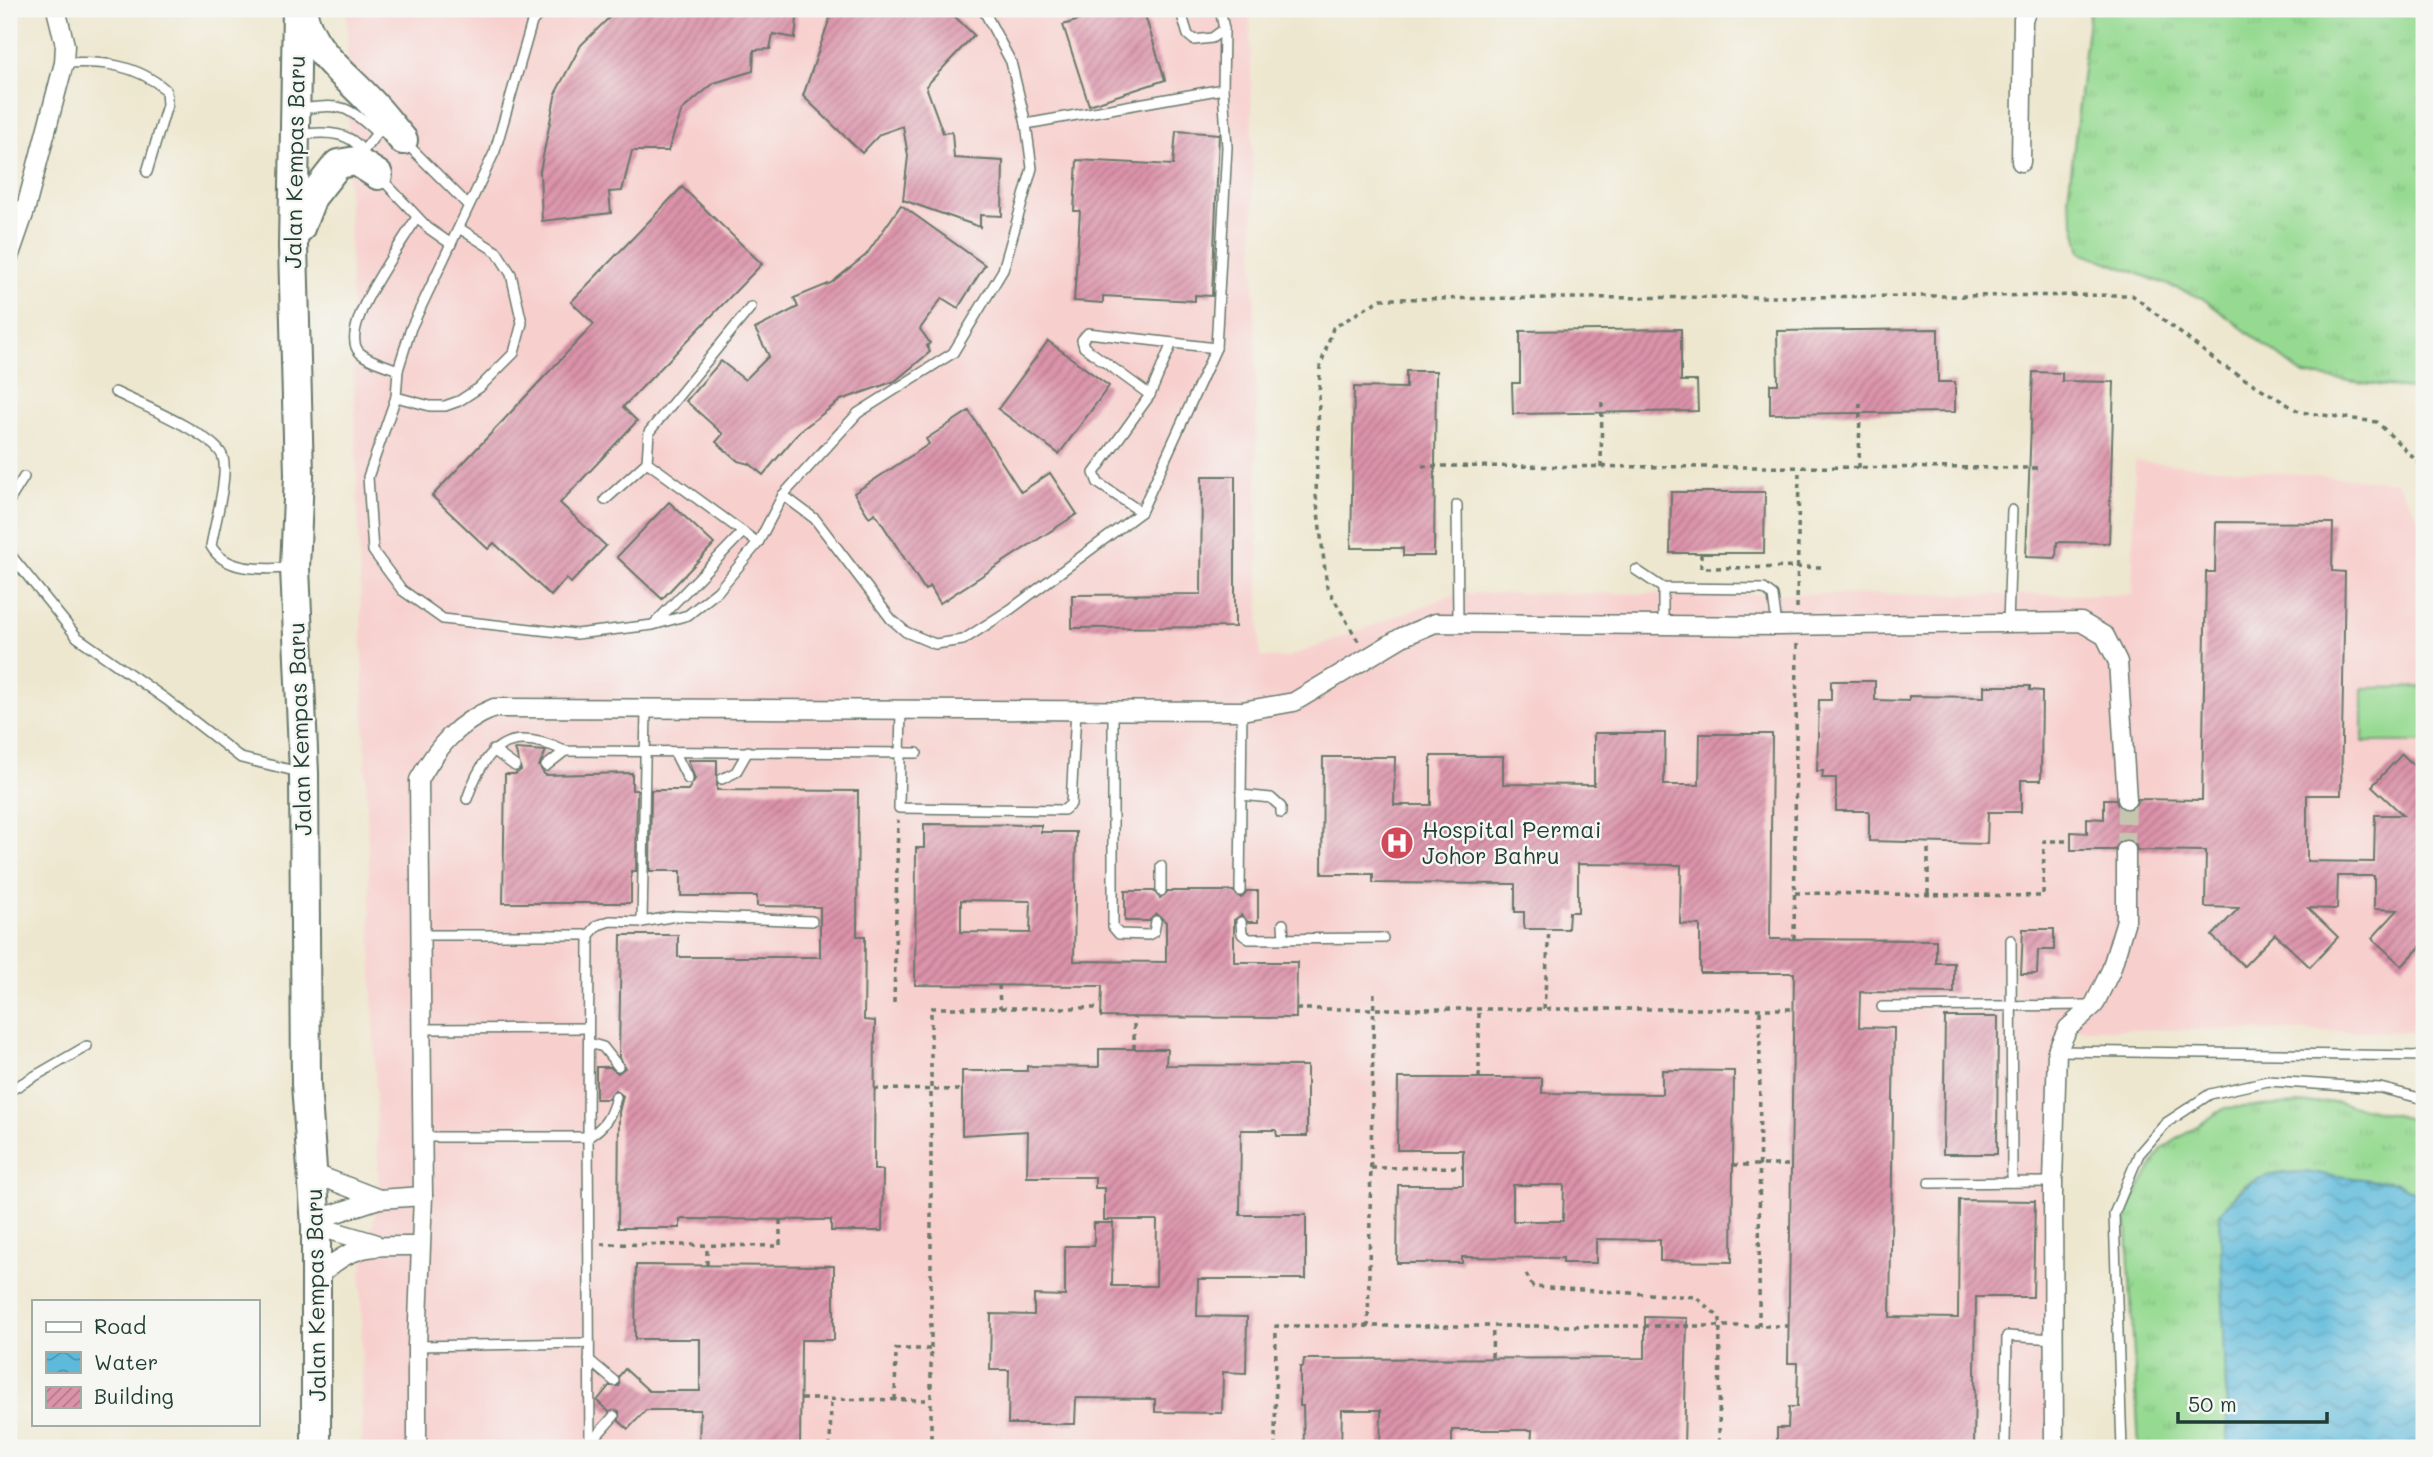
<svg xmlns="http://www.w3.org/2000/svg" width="2433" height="1457" font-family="Mali,sans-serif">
  <defs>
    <pattern id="grass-tufts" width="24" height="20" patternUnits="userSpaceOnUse" patternTransform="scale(1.75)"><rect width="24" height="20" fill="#96da92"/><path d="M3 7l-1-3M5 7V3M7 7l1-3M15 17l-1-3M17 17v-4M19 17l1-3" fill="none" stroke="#81bc7e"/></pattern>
    <pattern id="water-waves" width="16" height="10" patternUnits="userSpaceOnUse" patternTransform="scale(1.75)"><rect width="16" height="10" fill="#5dbadb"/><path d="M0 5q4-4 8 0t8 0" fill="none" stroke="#4c98b2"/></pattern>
    <pattern id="building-hatch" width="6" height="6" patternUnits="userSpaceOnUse" patternTransform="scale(1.75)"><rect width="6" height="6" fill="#dc93aa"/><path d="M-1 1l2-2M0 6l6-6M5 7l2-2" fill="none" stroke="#b2798b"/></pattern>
  </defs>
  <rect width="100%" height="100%" fill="#f6f6f2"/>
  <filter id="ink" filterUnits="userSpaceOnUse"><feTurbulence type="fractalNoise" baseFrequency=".0143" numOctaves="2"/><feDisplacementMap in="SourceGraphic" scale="14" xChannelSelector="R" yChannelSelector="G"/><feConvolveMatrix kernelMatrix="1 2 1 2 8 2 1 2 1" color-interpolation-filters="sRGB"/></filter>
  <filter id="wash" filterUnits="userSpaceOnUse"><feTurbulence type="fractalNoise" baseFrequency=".00686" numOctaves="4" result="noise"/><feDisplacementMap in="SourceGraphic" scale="28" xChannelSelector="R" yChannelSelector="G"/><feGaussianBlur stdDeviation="1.57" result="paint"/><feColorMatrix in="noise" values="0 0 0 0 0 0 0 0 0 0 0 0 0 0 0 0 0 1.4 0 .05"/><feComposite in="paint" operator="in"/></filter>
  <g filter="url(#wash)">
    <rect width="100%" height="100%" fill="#eee7cf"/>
    <!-- built -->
    <path fill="#f7d0ce" d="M347 9H1250L1260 657 1286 658 1458 593 2132 595 2135 461 2397 482 2424 527V1032L2068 1029 2057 1391 2046 1448H362L361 1274 379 1199 348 186Z"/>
    <!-- grass -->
    <g fill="url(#grass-tufts)" stroke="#5a8c63" stroke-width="2">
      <path d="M2090 9H2424V391L2304 375 2202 298 2081 252 2068 198Z"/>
      <path d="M2337 1102 2424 1122V1197L2397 1183 2302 1172 2270 1174 2242 1186 2220 1214 2228 1448H2139L2126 1211 2162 1149 2225 1108Z"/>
    </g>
    <!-- pitch -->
    <path fill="#96da92" stroke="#5a8c63" stroke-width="2" d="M2424 687V742H2363V688Z"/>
    <!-- water -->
    <path fill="url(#water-waves)" stroke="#3e7c88" stroke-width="2" d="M2302 1172 2397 1183 2424 1197V1448H2228L2220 1214C2248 1179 2257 1175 2302 1172Z"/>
    <g id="blocks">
      <!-- building -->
      <g fill="url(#building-hatch)" fill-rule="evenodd">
        <path d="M618 9H798L795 38 773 34 770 49 754 50 753 71 714 83 682 110 668 151H632L622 191 609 192 611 213 542 221 540 171 556 92 581 45Z"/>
        <path d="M833 9H947L974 35 926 86 943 133 952 132 954 158 1003 161 1002 216 980 215V227L903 200 908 156 903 126 880 134 862 153 803 96Z"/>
        <path d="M1114 9H1143L1165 80 1089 105 1063 25Z"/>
        <path d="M1176 131 1219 134 1212 296 1195 295V301L1103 296V303L1074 301 1080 211H1074L1077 160 1173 165Z"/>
        <path d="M682 187 762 264 623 407 637 421 560 503 606 546 571 583 566 579 551 596 494 543 488 549 432 496 594 324 571 302Z"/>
        <path d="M901 205 985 265 958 308 942 298 920 329 930 343 927 346 930 352 895 381 841 400 800 431 763 475 750 464 738 461 716 442 723 434 686 401 721 361 745 380 769 356 755 329 798 307 794 298 831 283 866 255Z"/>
        <path d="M1681 329V381H1697L1698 411 1513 414 1512 383H1520V331Z"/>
        <path d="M1938 329V382H1955V412L1770 414V384H1778L1777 331Z"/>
        <path d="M1048 341 1109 386 1059 454 998 409Z"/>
        <path d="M1406 371H1436L1434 556H1403V548H1351L1354 387 1406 388Z"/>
        <path d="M2033 372 2062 373V381L2114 382 2109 543 2057 542 2056 558 2026 557Z"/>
        <path d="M969 411 1021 492 1050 473 1077 514 940 603 930 586 925 590 875 513 869 517 854 493 929 444 926 439Z"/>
        <path d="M1202 476H1235V627L1072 628V595L1201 594Z"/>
        <path d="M1671 492H1765L1764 553H1670Z"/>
        <path d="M669 502 714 544 662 599 617 557Z"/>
        <path d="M2216 522 2333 523 2332 571 2345 572 2341 795H2307V861L2374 862 2375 815H2403L2372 786 2402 754 2424 775V943L2402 966 2372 938 2398 910 2374 909V876H2338L2337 909 2308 908 2338 937 2310 967 2275 934 2244 966 2212 936 2239 908 2205 907 2206 851 2137 850 2135 844 2127 839 2120 841 2115 850H2071V832L2087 833V818L2104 819V799H2116L2118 806 2127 810 2134 808 2138 799 2202 800 2206 572H2215Z"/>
        <path d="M1831 681H1875V700L1909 701V696L1984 697V686H2030V690L2042 691 2041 780H2021V812H1988L1987 844 1869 841V811H1836V778H1822L1823 771H1817L1819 700H1831Z"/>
        <path d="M1594 733H1665L1664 785H1699L1700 734H1772L1770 939 1936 940V963H1954V993L1860 992 1859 1027 1894 1028 1890 1317 1958 1318 1959 1200 2035 1201 2033 1297H1976L1974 1448H1777V1428H1788L1789 1407H1797L1798 1363H1788L1794 973H1700V925L1680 924 1681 865 1578 864V912H1569L1568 929H1524V912H1515V884L1373 883V874H1322L1323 757H1395L1394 805H1431V756H1503V784L1594 785Z"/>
        <path d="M515 749 546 751 539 766 545 775 632 773V790H637L636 871H631V903H503L505 774H515L521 770Z"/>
        <path d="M688 760H717V790L858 791 857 936H865L864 1020 875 1021 874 1170H883L882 1231H831V1220L680 1219V1228H618L619 1112 623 1096 615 1090 608 1099H596V1067H610L618 1073 625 1068 619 1056 621 935H678V957H820V907L757 906V896H681V871H650L651 790H688L695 779Z"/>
        <path d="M924 824 1041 825V832H1076L1074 961 1166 962V922L1157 914 1149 921H1125V891H1154L1160 898 1168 891H1233L1241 898 1247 891H1258V922H1248L1241 915 1234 920V962H1297L1296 1018 1101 1017 1102 986 915 985 916 848H924ZM961 900 1031 901 1030 933 961 932Z"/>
        <path d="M2023 929H2054V950H2038L2037 974H2021Z"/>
        <path d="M1945 1017H1998L1997 1154H1943Z"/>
        <path d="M1099 1049H1167L1166 1065 1307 1066V1136H1277L1276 1130H1241L1240 1215H1306V1279H1198L1197 1316 1247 1317 1246 1373 1223 1372 1222 1413 1155 1412V1399L1076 1398 1075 1424H1008L1009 1370H990L991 1314 1034 1315V1295L1065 1296V1246H1094V1223H1113L1112 1286H1156L1157 1220H1104V1188H1095V1177H1027L1028 1131 962 1135V1071H1027V1066L1099 1067Z"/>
        <path d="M1662 1070 1734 1071 1732 1262 1660 1261V1240L1596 1239V1263H1563V1258L1462 1257V1263H1397L1398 1185H1463V1150H1397L1398 1078H1542V1093L1662 1094ZM1513 1185H1564L1563 1221H1513Z"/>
        <path d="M636 1265 834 1266V1340H801L800 1448H699L700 1410H646L628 1429 619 1421V1411L609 1412 597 1401 609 1386H619V1376L625 1369 649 1391H700V1339H635Z"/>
        <path d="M1645 1317 1687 1318 1684 1448H1531L1532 1430H1452V1448H1380L1381 1410H1342L1341 1448H1304L1303 1406H1300V1367H1303L1304 1359 1645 1358Z"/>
      </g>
    </g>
  </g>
  <g filter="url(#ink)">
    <use href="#blocks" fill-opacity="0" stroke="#67786a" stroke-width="2"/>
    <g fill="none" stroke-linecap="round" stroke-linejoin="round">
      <!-- street-tunnel -->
      <path stroke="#c5c5b0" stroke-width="18" stroke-dasharray="18 9" stroke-linecap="butt" d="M2126 850 2127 799"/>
      <defs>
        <g id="lane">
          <path d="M543 9 532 22 495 151 411 328 398 370 396 397 368 477 373 551 402 590 443 619 576 634 653 625 688 615 718 591 758 543 783 495 858 413 953 353 1003 270 1032 168 1026 124 1011 62 983 9"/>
          <path d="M1180 9 1188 35 1194 40 1212 38 1224 29"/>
          <path d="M64 63C102 61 136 64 166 90L167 105 147 172"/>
          <path d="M297 109C341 105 344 102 377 133"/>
          <path d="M1026 124 1223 89"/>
          <path d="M298 135C324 131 356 130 366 159"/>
          <path d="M404 141 468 205"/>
          <path d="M364 150 377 133 387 129"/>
          <path d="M379 176 428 228 451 244"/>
          <path d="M9 204 25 211"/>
          <path d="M751 307 649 432 647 462 758 543"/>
          <path d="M398 370C386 365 360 359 356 347 345 318 402 244 417 217"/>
          <path d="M115 392C138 403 212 434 222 455 230 471 214 527 211 546 226 573 265 569 293 568"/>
          <path d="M1150 395 1084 347 1082 340 1088 333 1216 348"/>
          <path d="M396 397 430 406H445L459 401 479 388 514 353 522 323 511 274 497 252 459 228"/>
          <path d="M783 495 815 519 891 619 906 632 935 644 963 640 1011 609 1141 512 1216 348 1227 147 1223 89 1224 29 1220 9"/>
          <path d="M605 500 647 462"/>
          <path d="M9 501 24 477"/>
          <path d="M1457 505 1458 622"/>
          <path d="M1141 512 1098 483 1094 473 1150 395 1172 343"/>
          <path d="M9 553 77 637 167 700 241 758 299 772"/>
          <path d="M1636 570 1663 588 1764 589 1773 596 1777 626"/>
          <path d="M1663 588V625"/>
          <path d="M2008 623 2012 510"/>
          <path d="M654 624 743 532"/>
          <path d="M901 708 899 808 1064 810 1071 804 1076 710"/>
          <path d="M1113 709V927L1119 934 1148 935 1154 932 1156 921"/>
          <path d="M493 750 515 766"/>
          <path d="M675 753 688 779"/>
          <path d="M546 766 565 751"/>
          <path d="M722 779 736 772 748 751"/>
          <path d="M1241 795 1271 798 1281 807V813"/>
          <path d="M467 799C485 746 509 725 565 751L917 753"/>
          <path d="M1161 866V891"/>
          <path d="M1240 891 1242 711"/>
          <path d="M642 922 646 710"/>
          <path d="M1241 922 1242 934 1249 939 1383 938"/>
          <path d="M1283 924 1284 939"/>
          <path d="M421 935H589"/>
          <path d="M2011 940 2012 1182"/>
          <path d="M1882 1007 2089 1005"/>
          <path d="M422 1029 588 1028"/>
          <path d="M589 1043 603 1047 618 1066"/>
          <path d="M2057 1051 2424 1056"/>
          <path d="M9 1091 87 1046"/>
          <path d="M422 1137H588L589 935 598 925 610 921 642 922 676 916 812 921"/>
          <path d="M1929 1183 2053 1182"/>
          <path d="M417 1346 589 1343"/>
          <path d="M589 1360 614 1381"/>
          <path d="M590 1443 614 1416"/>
          <path d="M2005 1443 2007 1336 2054 1339"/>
          <path d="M590 1448 588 1137C605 1127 611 1116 616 1097"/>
          <path d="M2122 1448 2114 1214 2139 1154 2166 1123 2210 1094 2268 1081 2380 1088 2424 1099"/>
        </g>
        <g id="street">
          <path d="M2021 162 2023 19 2028 9"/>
          <path d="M9 257 25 211 64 63 65 45 56 9"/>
          <path d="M315 1174 379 1199"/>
          <path d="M315 1217 330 1215 379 1199 423 1196"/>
          <path d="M316 1226 374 1243"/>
          <path d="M316 1279C350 1243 374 1246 420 1246"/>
          <path d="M417 1448V1346L423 1196 419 780C438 746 457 723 494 708L1242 711 1294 702 1402 637 1435 623 1777 626 2081 622 2105 636 2118 662 2127 799"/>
          <path d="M2054 1448 2053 1182 2057 1051 2068 1028 2094 1005 2111 970 2126 920V850"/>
        </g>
        <g id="primary">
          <path d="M297 9 293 246 299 475 295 568 304 773 306 1084 316 1226V1448"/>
          <path d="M302 11C311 50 341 71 367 98 380 111 391 126 403 140"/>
          <path d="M300 228 312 197 338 164 356 161 378 175"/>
        </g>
      </defs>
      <!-- lane casing -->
      <use href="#lane" stroke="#67786a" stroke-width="12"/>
      <!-- street casing -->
      <use href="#street" stroke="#67786a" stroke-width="21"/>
      <!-- primary casing -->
      <use href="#primary" stroke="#67786a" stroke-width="32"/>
      <!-- path -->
      <g stroke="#67786a" stroke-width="3.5" stroke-dasharray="5 5" stroke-linecap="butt">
        <path d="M1422 466 2042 468"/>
        <path d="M1601 467 1602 400"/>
        <path d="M1859 468 1860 401"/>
        <path d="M1701 553V568L1823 567"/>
        <path d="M1797 608 1799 468"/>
        <path d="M1358 641 1327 587 1316 495 1320 367 1333 328 1381 299 2132 295 2220 364 2300 412 2377 422 2424 468"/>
        <path d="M1795 893 2043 896 2044 841H2071"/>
        <path d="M1928 894V843"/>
        <path d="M1794 939 1797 644"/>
        <path d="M999 985 1000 1008"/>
        <path d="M894 1003 898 820"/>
        <path d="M1296 1009H1793"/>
        <path d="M1544 1009 1549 929"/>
        <path d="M1134 1049V1017"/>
        <path d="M1479 1078V1009"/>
        <path d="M874 1089 962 1090"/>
        <path d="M1733 1165H1791"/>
        <path d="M1371 1168 1463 1167"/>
        <path d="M601 1244 780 1246V1220"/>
        <path d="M707 1265V1245"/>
        <path d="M1526 1274 1533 1287 1696 1297 1720 1318 1719 1448"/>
        <path d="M1759 1326 1760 1009"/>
        <path d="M1368 1328 1374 988"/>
        <path d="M1492 1357 1493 1327"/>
        <path d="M801 1399 931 1400"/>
        <path d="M895 1400 896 1349H931"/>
        <path d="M830 1448 831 1399"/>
        <path d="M931 1448V1008H1102"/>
        <path d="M1275 1448 1276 1326H1789"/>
      </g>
      <!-- lane -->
      <use href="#lane" stroke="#fff" stroke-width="9"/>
      <!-- street -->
      <use href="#street" stroke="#fff" stroke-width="18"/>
      <!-- primary -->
      <use href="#primary" stroke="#fff" stroke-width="28"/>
    </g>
  </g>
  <!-- icons -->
  <defs>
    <symbol id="hospital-disc" viewBox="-11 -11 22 22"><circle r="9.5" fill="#d1495b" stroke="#f6f6f2"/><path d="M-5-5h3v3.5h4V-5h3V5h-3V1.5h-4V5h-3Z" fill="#fff"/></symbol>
  </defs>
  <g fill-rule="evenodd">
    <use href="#hospital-disc" x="1378" y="824" width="38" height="38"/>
  </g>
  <g text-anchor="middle" stroke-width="5" stroke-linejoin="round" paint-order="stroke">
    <!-- street labels -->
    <g font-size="23" fill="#1f3d34" stroke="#f6f6f2">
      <text transform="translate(295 162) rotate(-89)" y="8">Jalan Kempas Baru</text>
      <text transform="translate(300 729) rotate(-92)" y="8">Jalan Kempas Baru</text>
      <text transform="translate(316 1295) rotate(-91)" y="8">Jalan Kempas Baru</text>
    </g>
    <!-- poi labels -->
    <g font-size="23" fill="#1f3d34" stroke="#f6f6f2" text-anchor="start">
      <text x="1422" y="838">Hospital Permai<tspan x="1422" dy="26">Johor Bahru</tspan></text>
    </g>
  </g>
  <!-- margin -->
  <rect width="2433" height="1457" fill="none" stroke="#f6f6f2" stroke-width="35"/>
  <!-- legend -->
  <rect x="32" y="1300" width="228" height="126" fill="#f6f6f2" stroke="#a0aca6" stroke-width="2"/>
  <rect x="46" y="1322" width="35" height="10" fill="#ffffff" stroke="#a0aca6" stroke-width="2"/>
  <text x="94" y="1334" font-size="21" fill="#1f3d34">Road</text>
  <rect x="46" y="1352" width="35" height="21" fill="url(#water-waves)" stroke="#a0aca6" stroke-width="2"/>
  <text x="94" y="1370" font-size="21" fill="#1f3d34">Water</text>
  <rect x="46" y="1387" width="35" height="21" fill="url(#building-hatch)" stroke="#a0aca6" stroke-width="2"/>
  <text x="94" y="1404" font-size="21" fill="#1f3d34">Building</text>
  <!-- scale -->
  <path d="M2178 1412v10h149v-10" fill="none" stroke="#1f3d34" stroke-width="3.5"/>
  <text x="2188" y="1412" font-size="21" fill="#1f3d34" stroke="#f6f6f2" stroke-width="5" paint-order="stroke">50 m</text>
</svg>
